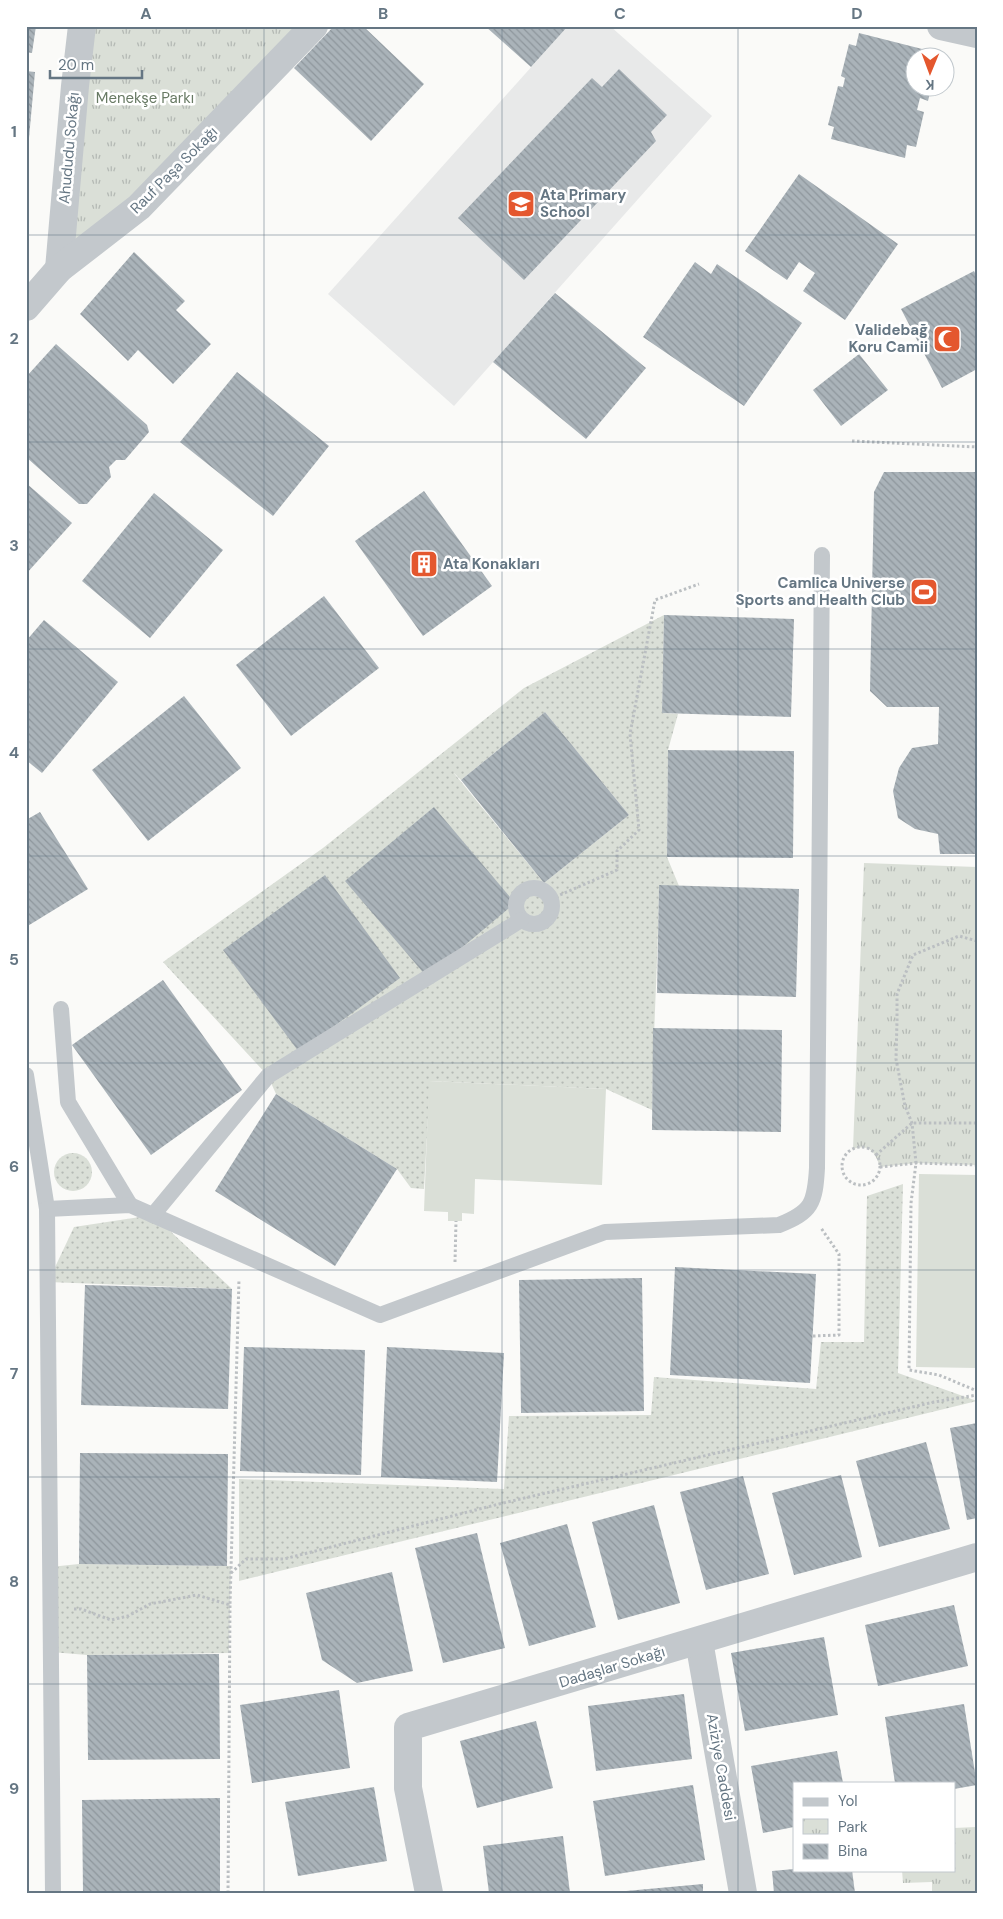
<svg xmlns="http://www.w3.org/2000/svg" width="1003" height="1919" font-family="'DM Sans',sans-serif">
  <defs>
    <pattern id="grass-dots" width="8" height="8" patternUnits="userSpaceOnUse" patternTransform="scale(1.25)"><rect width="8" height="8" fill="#dadfd7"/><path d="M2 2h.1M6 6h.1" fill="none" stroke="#b4b9b4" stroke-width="1.8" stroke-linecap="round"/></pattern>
    <pattern id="park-tufts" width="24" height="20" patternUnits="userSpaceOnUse" patternTransform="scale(1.25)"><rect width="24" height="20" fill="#dadfd7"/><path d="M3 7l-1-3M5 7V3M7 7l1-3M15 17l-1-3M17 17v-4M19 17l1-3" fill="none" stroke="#b4b9b4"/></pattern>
    <pattern id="building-back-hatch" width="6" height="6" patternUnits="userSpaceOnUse" patternTransform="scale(1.25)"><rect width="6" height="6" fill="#aab3b9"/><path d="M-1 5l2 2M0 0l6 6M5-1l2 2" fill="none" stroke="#8e969c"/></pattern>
  </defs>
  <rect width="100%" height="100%" fill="#fafaf8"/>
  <!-- built -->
  <path fill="#e8e9e9" d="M568 26H610L712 116 454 406 328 294Z"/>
  <!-- grass -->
  <g fill="url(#grass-dots)" fill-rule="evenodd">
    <path d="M664 615 662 713 678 714 668 750 667 857 679 886H659C658 961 653 1035 652 1110L606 1089 430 1081 424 1189 411 1188 397 1169 276 1094 268 1076 163 962 323 848 524 688ZM545 712 629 815 544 883 453 772 461 780Z"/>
    <circle cx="73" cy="1172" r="19"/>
    <path d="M903 1184 898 1373 977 1401 239 1581V1479L504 1489 509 1416 651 1415 654 1377 816 1389 821 1342H864L867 1196Z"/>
    <path d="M153 1215 232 1289 48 1282 74 1227Z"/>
    <path d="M79 1564 231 1566 229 1653 87 1655 51 1652 50 1567Z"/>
  </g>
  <!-- park -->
  <g fill="url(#park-tufts)">
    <path d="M82 26H314L59 269Z"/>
    <path d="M864 863 977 867V1165L916 1163 880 1167C875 1152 870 1144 853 1149Z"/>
    <path d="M976 1827 977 1893H932V1882L903 1883 902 1870H954V1828Z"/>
  </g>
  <!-- pitch -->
  <g fill="#dadfd7">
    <path d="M429 1081 606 1089 602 1185 475 1179 474 1214 462 1213V1221H448V1212L424 1211Z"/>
    <path d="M919 1174 977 1175V1368L916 1367Z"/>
  </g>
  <!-- building -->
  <g fill="url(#building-back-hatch)">
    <path d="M26 26H36L32 53 26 52Z"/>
    <path d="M334 26H363L424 84 371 141 294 68Z"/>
    <path d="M485 26H568L531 67Z"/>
    <path d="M859 33 934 52 933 58H916V88H931L928 101 920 98 917 110 924 112 916 147 907 145 905 158 831 139 834 127 828 125 838 86 843 87 845 78 841 76 849 44 856 46Z"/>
    <path d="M619 69 667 115 651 132 656 141 524 280 458 218 592 78 602 87Z"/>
    <path d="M26 71 35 72 28 149H26Z"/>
    <path d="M799 174 898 244 845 320 803 291 815 273 799 262 787 280 745 251Z"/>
    <path d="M134 252 185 301 176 310 211 344 173 384 138 350 128 361 80 314Z"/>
    <path d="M695 262 711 274 717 264 802 323 744 406 643 337Z"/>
    <path d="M974 271 977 277V369L942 388 901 309Z"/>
    <path d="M555 293 646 368 586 439 493 362Z"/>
    <path d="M56 344 147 425 149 432 125 460H116L109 467 111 477 87 504H79L26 457V377Z"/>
    <path d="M859 354 888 390 841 426 813 390Z"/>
    <path d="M237 372 329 446 273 516 180 442Z"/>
    <path d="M884 472H977V854H940L938 834 915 829 898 818 893 791 899 768 912 748 938 744 939 707H887L870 691 874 492Z"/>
    <path d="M26 483 72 523 26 574Z"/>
    <path d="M424 491 492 586 423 636 355 541Z"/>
    <path d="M154 493 223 550 150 638 82 581Z"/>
    <path d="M324 596 379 668 291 736 236 665Z"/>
    <path d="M664 615 794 619 791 717 662 713Z"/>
    <path d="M44 620 118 682 42 773 26 760V641Z"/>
    <path d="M184 696 241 768 148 841 92 770Z"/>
    <path d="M545 712 629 815 544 883 461 780Z"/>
    <path d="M668 750 794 751 793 858 667 857Z"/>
    <path d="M434 807 515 903 427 977 345 881Z"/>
    <path d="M40 812 88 889 26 927V820Z"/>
    <path d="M325 875 400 978 299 1052 223 950Z"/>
    <path d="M659 885 799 889 796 997 657 993Z"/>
    <path d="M163 980 242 1090 151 1155 72 1045Z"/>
    <path d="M653 1028 782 1030 781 1132 652 1130Z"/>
    <path d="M276 1094 397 1169 335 1266 215 1191Z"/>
    <path d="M675 1267 816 1274 810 1383 670 1375Z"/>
    <path d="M642 1278 644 1411 521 1413 519 1280Z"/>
    <path d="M85 1285 232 1289 228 1409 81 1405Z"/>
    <path d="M244 1347 365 1350 361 1475 240 1471Z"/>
    <path d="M387 1347 504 1353 497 1482 381 1477Z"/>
    <path d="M977 1423V1518L967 1520 950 1428Z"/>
    <path d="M926 1442 950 1529 879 1547 856 1461Z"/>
    <path d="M80 1453 228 1454 227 1566 79 1564Z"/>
    <path d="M841 1475 862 1557 794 1575 772 1493Z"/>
    <path d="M743 1476 769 1574 706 1590 680 1492Z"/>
    <path d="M654 1505 680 1603 618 1620 592 1522Z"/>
    <path d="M567 1524 596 1627 529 1646 500 1543Z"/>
    <path d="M477 1533 505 1648 443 1663 415 1548Z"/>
    <path d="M392 1572 413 1671 357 1683 322 1660 306 1593Z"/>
    <path d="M954 1605 968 1666 878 1686 865 1625Z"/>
    <path d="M824 1637 838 1715 745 1731 731 1653Z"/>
    <path d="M219 1654 220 1759 88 1760 87 1655Z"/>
    <path d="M339 1690 350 1768 252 1783 240 1705Z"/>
    <path d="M684 1694 692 1759 596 1771 588 1706Z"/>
    <path d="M964 1704 977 1785 954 1789V1783H895L885 1717Z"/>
    <path d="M536 1721 553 1788 477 1808 460 1741Z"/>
    <path d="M837 1751 843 1783H794V1827L763 1833 751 1766Z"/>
    <path d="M693 1785 705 1860 605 1876 593 1801Z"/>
    <path d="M374 1787 387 1861 298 1876 285 1802Z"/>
    <path d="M220 1798V1893H83L82 1800Z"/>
    <path d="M563 1836 570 1893H489L483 1846Z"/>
    <path d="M794 1869V1870H852L855 1893H774L772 1871Z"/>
    <path d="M703 1884V1893H626V1891Z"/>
  </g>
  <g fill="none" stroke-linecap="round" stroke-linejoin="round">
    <!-- path -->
    <g stroke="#bbbfc2" stroke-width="3" stroke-dasharray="2.5 2.5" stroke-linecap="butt">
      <path d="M852 441 977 447"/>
      <path d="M551 899 617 870V851L639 830 630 734 655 600 699 584"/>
      <path d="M977 941 959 936 913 955 897 994V1020L896 1059 905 1106 912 1123 916 1163 911 1203 909 1370 939 1375 977 1391"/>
      <circle cx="861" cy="1166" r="19"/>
      <path d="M876 1155 912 1123H977"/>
      <path d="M880 1167 916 1163 977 1165"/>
      <path d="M455 1262 456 1221"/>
      <path d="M813 1336 839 1335V1254L821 1228"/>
      <path d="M231 1573 246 1559H284L499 1504 934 1402 977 1395"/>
      <path d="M74 1609H81L111 1620 128 1616 150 1604 197 1595 230 1605 239 1279"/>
      <path d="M228 1893 230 1605"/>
    </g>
    <!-- service -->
    <g stroke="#c3c8cc" stroke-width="16">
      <circle cx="534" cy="906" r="18"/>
      <path d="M61 1009 68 1102 130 1205"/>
      <path d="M26 1075 47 1209 53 1893"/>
      <path d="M47 1209 130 1205 380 1315 605 1232 779 1225C812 1212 815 1203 817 1168L822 555"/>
      <path d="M153 1215 268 1076 521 920"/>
    </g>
    <!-- minor -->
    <g stroke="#c3c8cc" stroke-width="28">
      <path d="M941 26 977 34"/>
      <path d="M59 269 75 86 82 26"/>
      <path d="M26 307 59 269 139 207 314 26"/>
      <path d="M699 1641 743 1893"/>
      <path d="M429 1893 408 1788V1727L977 1557"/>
    </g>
  </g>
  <!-- grid -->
  <path fill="none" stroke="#657683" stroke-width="1" stroke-opacity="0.55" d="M264 26V1893M502 26V1893M738 26V1893M26 235H977M26 442H977M26 649H977M26 856H977M26 1063H977M26 1270H977M26 1477H977M26 1684H977"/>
  <!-- icons -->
  <defs>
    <symbol id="school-square" viewBox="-11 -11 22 22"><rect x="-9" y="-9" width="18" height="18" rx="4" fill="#e4572e" stroke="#fff"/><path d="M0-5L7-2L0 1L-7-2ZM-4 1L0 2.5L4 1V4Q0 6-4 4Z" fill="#fff"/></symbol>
    <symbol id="mosque-square" viewBox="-11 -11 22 22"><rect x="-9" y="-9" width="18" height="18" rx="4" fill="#e4572e" stroke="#fff"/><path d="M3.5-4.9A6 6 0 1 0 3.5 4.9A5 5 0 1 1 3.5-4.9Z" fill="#fff"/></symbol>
    <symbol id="building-square" viewBox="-11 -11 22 22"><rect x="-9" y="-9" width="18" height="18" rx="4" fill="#e4572e" stroke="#fff"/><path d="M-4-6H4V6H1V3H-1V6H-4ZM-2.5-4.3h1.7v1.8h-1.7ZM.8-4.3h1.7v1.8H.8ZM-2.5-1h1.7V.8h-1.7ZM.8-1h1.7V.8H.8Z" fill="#fff"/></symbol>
    <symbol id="stadium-square" viewBox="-11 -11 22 22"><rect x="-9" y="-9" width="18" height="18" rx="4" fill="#e4572e" stroke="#fff"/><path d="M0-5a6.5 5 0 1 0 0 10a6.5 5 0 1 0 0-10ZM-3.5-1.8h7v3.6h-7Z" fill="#fff"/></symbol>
  </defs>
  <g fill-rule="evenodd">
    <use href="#school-square" x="505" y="188" width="32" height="32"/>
    <use href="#mosque-square" x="931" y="323" width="32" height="32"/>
    <use href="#building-square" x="408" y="548" width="32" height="32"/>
    <use href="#stadium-square" x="908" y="576" width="32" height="32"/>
  </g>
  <g text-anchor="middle" stroke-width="5" stroke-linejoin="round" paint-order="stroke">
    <!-- park labels -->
    <g font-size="15" fill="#687a64" stroke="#fff">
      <text x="145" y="103">Menekşe Parkı</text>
    </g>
    <!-- street labels -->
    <g font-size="15" fill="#657683" stroke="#fff">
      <text transform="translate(69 148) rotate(-85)" y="5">Ahududu Sokağı</text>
      <text transform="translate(174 170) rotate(-45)" y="5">Rauf Paşa Sokağı</text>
      <text transform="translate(612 1667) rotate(-17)" y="5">Dadaşlar Sokağı</text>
      <text transform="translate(721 1767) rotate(80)" y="5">Aziziye Caddesi</text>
    </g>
    <!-- poi labels -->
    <g font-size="15" font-weight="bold" fill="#657683" stroke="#fff" text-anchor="start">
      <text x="540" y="200">Ata Primary<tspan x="540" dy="17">School</tspan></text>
      <text x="928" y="335" text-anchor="end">Validebağ<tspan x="928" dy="17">Koru Camii</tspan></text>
      <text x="443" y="569">Ata Konakları</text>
      <text x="905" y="588" text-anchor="end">Camlica Universe<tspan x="905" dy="17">Sports and Health Club</tspan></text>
    </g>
  </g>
  <!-- border -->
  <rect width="1003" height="1919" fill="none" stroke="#ffffff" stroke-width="55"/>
  <!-- legend -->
  <rect x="793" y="1782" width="162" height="90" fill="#ffffff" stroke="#c1c8cd"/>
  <rect x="803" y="1798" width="25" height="8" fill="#c3c8cc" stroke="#c1c8cd"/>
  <text x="838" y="1806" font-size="15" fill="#657683">Yol</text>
  <rect x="803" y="1819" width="25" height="15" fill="url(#park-tufts)" stroke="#c1c8cd"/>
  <text x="838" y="1832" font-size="15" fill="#657683">Park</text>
  <rect x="803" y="1844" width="25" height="15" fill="url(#building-back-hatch)" stroke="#c1c8cd"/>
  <text x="838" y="1856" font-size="15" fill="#657683">Bina</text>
  <!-- north arrow -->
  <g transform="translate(930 72) rotate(181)"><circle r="24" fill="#ffffff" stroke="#c1c8cd"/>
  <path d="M0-4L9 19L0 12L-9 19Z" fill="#e4572e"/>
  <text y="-8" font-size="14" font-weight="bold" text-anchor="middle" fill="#657683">K</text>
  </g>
  <!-- scale -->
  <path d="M50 70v8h92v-8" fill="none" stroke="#657683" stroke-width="2.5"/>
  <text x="58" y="70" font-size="15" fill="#657683" stroke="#ffffff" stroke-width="4" paint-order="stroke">20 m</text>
  <rect x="28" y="28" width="948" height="1864" fill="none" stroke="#657683" stroke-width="2"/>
  <g font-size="16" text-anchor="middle" font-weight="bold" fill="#657683">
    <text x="146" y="19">A</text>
    <text x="383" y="19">B</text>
    <text x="620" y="19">C</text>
    <text x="857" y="19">D</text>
    <text x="14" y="137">1</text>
    <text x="14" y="344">2</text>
    <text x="14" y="551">3</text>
    <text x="14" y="758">4</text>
    <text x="14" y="965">5</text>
    <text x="14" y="1172">6</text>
    <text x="14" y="1379">7</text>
    <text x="14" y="1587">8</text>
    <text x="14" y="1794">9</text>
  </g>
</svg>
